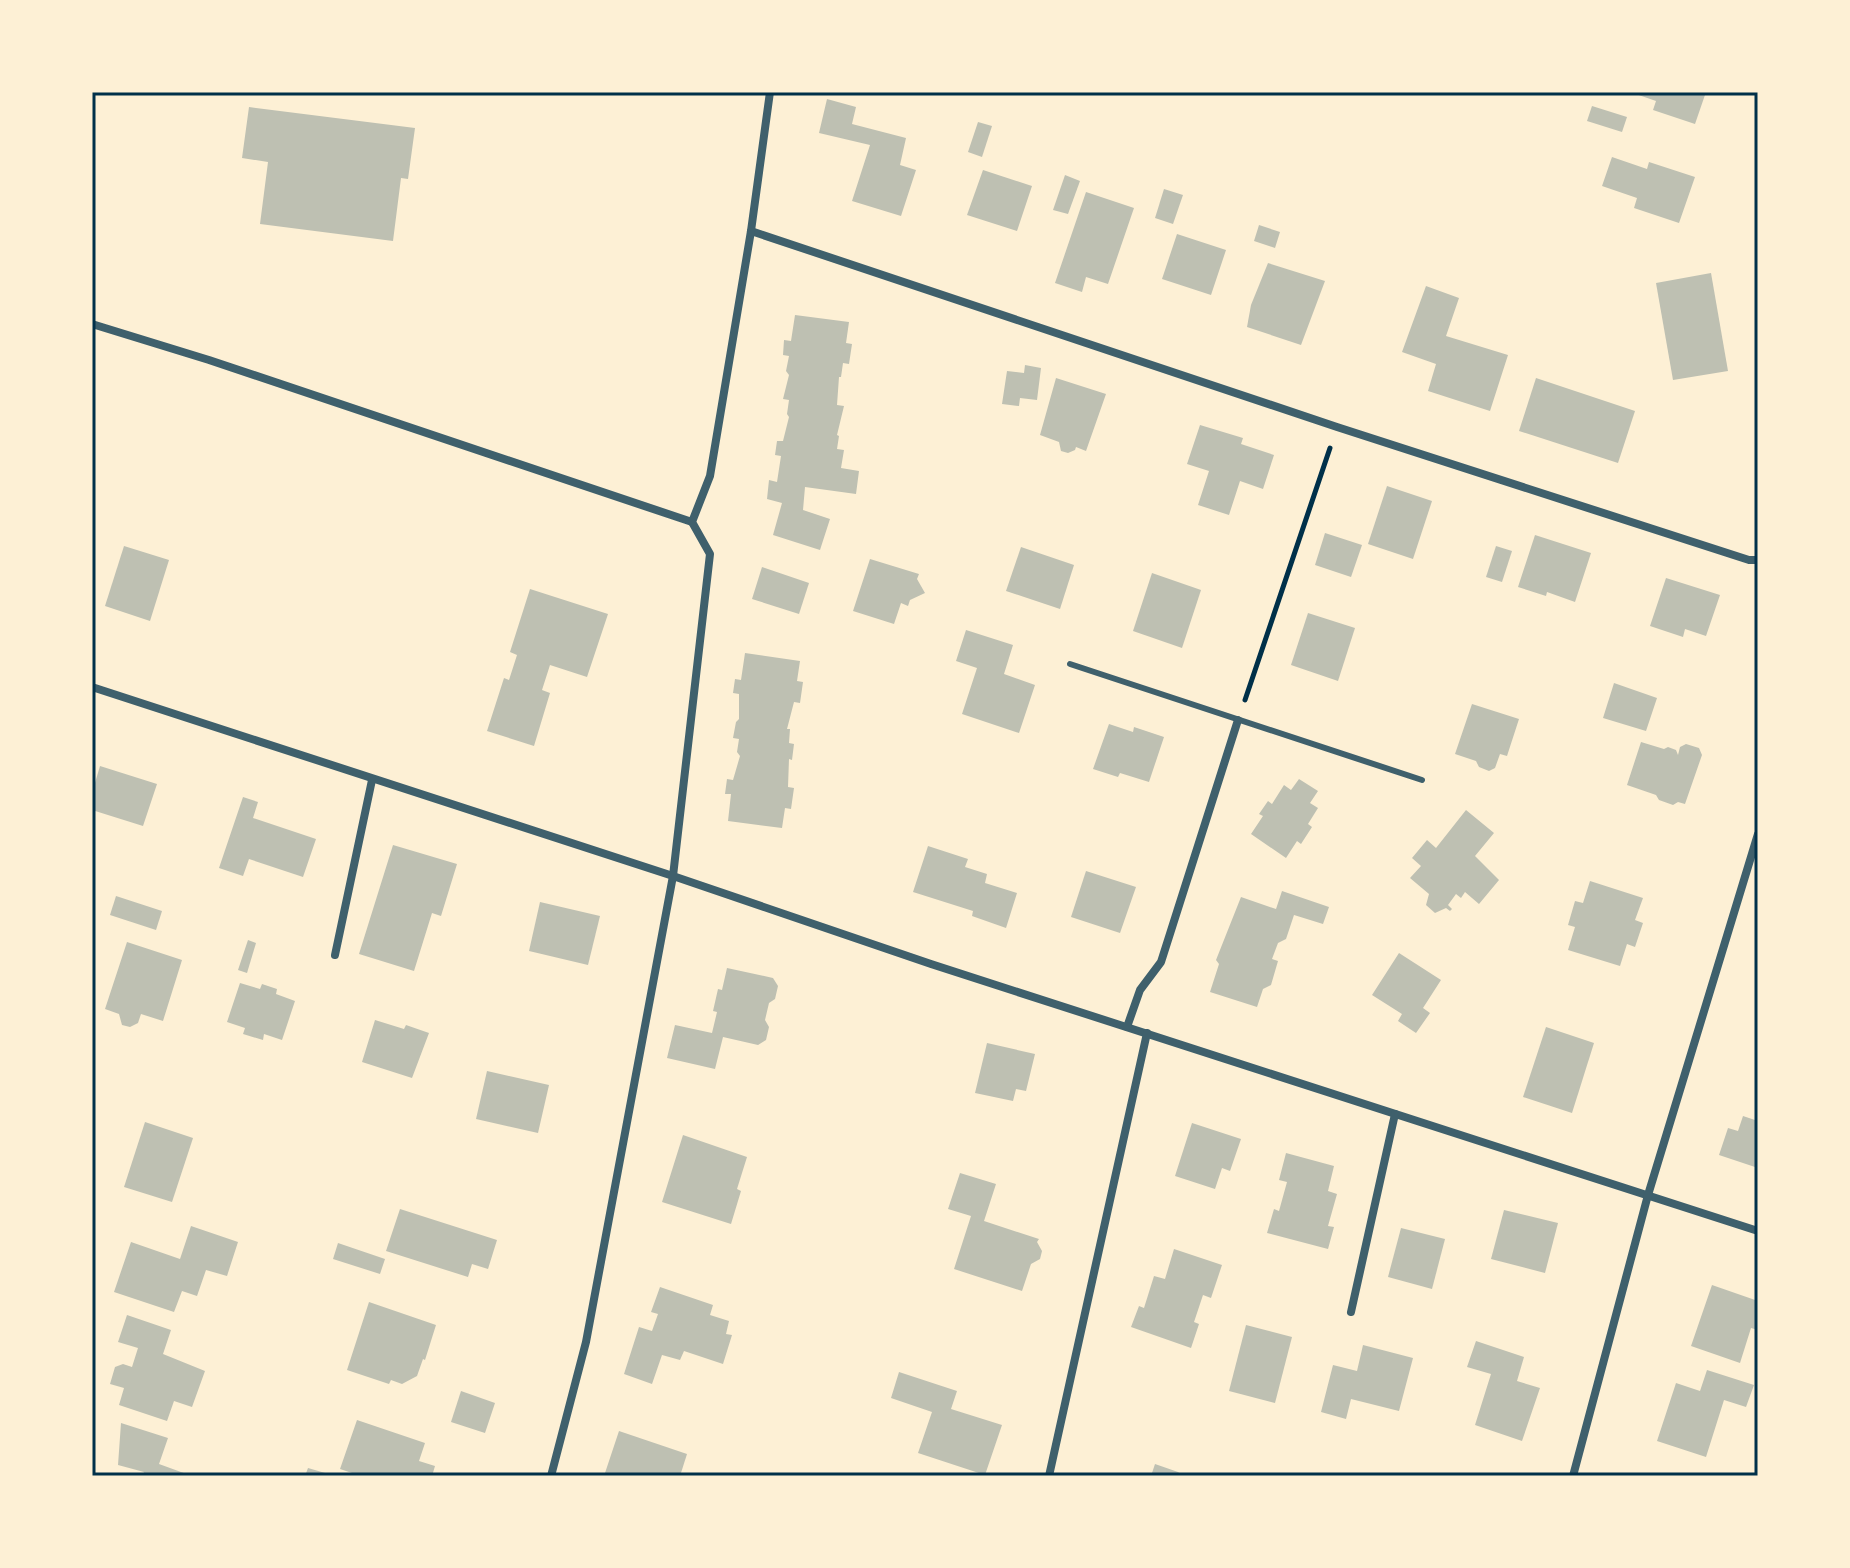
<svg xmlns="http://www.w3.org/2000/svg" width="1850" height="1568" font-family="'Times New Roman',serif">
  <rect width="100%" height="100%" fill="#fdf0d5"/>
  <!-- building -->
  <g fill="#bec0b2">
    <path d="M1630 92H1706L1695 124 1653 110 1656 101Z"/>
    <path d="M827 99 856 107 852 124 906 138 900 165 916 170 901 216 852 201 870 145 819 133Z"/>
    <path d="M1592 106 1627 117 1622 132 1587 121Z"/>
    <path d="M249 107 415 128 408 179 401 178 393 241 260 224 268 162 242 158Z"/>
    <path d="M978 122 992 126 982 157 968 152Z"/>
    <path d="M1612 157 1647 169 1649 162 1695 177 1679 223 1634 208 1637 198 1602 186Z"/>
    <path d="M983 170 1032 186 1017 231 967 215Z"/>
    <path d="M1065 175 1080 181 1068 214 1053 210Z"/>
    <path d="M1164 189 1183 195 1173 224 1155 218Z"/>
    <path d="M1086 192 1134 208 1108 284 1086 277 1082 292 1055 283Z"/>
    <path d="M1259 225 1280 232 1275 248 1254 241Z"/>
    <path d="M1177 234 1226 250 1211 295 1162 279Z"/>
    <path d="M1268 263 1325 281 1301 345 1247 327 1251 305Z"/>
    <path d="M1711 273 1728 371 1673 380 1656 283Z"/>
    <path d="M1426 286 1459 298 1446 336 1508 355 1490 411 1428 391 1436 364 1402 352Z"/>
    <path d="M795 315 849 322 846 343 852 344 849 364 843 363 841 377H839L837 405 844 406 837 435 839 436 837 449 844 450 841 468 859 471 856 494 805 487 803 510 830 519 820 550 773 535 782 503 767 499 769 480 777 482 781 456 775 455 777 441H783L789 417 787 414 789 400 783 399 789 375 786 371 789 356 783 355 784 340 791 341Z"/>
    <path d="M1025 365 1041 368 1037 400 1020 398 1019 406 1002 404 1007 371 1024 373Z"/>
    <path d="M1056 378 1106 394 1086 451 1076 447 1075 450 1068 453 1061 451 1059 442 1040 435Z"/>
    <path d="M1536 378 1635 411 1618 463 1519 431Z"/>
    <path d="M1200 425 1243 438 1241 444 1274 455 1263 489 1240 481 1229 515 1198 505 1209 471 1187 464Z"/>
    <path d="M1387 486 1432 501 1413 559 1368 544Z"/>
    <path d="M1325 533 1362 545 1351 577 1315 565Z"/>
    <path d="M1535 535 1591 553 1575 602 1547 592 1546 596 1518 587Z"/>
    <path d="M124 546 169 560 150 621 105 606Z"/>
    <path d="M1496 546 1512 551 1502 582 1486 577Z"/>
    <path d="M1021 547 1074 565 1060 609 1006 591Z"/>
    <path d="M870 559 919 574 917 579 925 593 910 600 908 606 901 603 894 624 853 611Z"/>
    <path d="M762 567 809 583 799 614 752 599Z"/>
    <path d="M1152 573 1201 590 1182 648 1133 631Z"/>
    <path d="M1666 578 1720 595 1706 636 1685 629 1683 637 1650 626Z"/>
    <path d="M530 589 608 614 587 677 550 665 542 690 550 693 534 746 487 731 504 678 509 680 517 655 510 652Z"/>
    <path d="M1308 613 1355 628 1338 681 1291 665Z"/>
    <path d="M966 630 1013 645 1004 674 1035 685 1019 733 962 714 977 668 956 661Z"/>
    <path d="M745 653 800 661 797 681 803 682 800 703 794 702 787 729H790L789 743 794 744 792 760 789 759 788 787 794 788 791 809 785 808 782 828 728 821 731 794H725L727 779 733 780 740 756 737 752 739 739 733 738 736 722 739 719V694L733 693 735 679 741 680Z"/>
    <path d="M1614 683 1657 698 1646 731 1603 718Z"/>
    <path d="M1472 704 1519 719 1507 756 1500 754 1495 768 1489 771 1479 767 1476 761 1455 754Z"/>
    <path d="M1109 724 1133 732 1134 727 1164 737 1149 782 1120 773 1118 777 1093 769Z"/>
    <path d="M1641 742 1664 749 1668 747 1676 750 1678 755 1680 747 1686 744 1699 748 1702 755 1685 804 1678 802 1673 805 1659 800 1656 795 1627 785Z"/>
    <path d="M100 766 157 784 143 826 92 810V793Z"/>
    <path d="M1299 779 1318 791 1310 803 1318 808 1308 824 1312 827 1301 844 1297 841 1286 858 1251 834 1263 816 1259 814 1268 801 1272 804 1284 785 1291 790Z"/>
    <path d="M243 797 258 802 253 818 316 839 303 877 249 859 243 876 219 868Z"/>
    <path d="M1466 810 1494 833 1475 856 1499 880 1479 904 1465 892 1461 898 1456 894 1448 905 1452 909 1450 911 1446 908 1435 913 1426 905 1429 894 1410 878 1421 866 1412 858 1427 840 1436 848Z"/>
    <path d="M393 845 457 864 441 916 432 913 414 971 359 954Z"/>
    <path d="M928 846 968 859 965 867 987 874 985 883 1017 893 1006 928 972 916 973 911 913 892Z"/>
    <path d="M1086 871 1136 887 1120 933 1071 917Z"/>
    <path d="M1590 881 1643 898 1635 920 1643 923 1635 947 1627 944 1620 966 1568 950 1575 927 1568 925 1575 901 1583 903Z"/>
    <path d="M1282 891 1329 907 1323 924 1294 915 1286 939 1278 943 1272 959 1278 961 1271 985 1263 989 1257 1007 1210 992 1219 964 1216 960 1241 897 1276 909Z"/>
    <path d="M116 896 162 911 156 930 110 915Z"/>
    <path d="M540 902 600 916 588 965 529 951Z"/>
    <path d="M248 940 256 943 247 973 238 970Z"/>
    <path d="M127 942 182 960 163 1021 141 1014 138 1023 130 1027 122 1025 119 1014 105 1009Z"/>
    <path d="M1399 953 1441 980 1423 1008 1430 1013 1416 1033 1398 1021 1402 1014 1372 995Z"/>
    <path d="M727 968 773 978 778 986 775 999 769 1003 765 1020 769 1027 766 1040 758 1045 723 1037 715 1069 667 1058 675 1025 712 1033 717 1012 713 1011 718 989 722 990Z"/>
    <path d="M240 983 260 989 262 984 277 989 276 994 295 1001 282 1040 264 1034 263 1040 243 1034 245 1028 227 1022Z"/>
    <path d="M375 1020 404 1029 406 1025 429 1033 412 1078 362 1062Z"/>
    <path d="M1546 1027 1594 1043 1572 1113 1523 1097Z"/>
    <path d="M987 1043 1035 1054 1026 1091 1016 1089 1013 1101 975 1093Z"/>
    <path d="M487 1071 549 1085 538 1133 476 1119Z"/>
    <path d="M1743 1116 1758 1121V1168L1719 1155 1728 1128 1738 1131Z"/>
    <path d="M145 1122 193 1138 172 1202 124 1187Z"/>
    <path d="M1192 1123 1241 1139 1230 1171 1222 1168 1215 1189 1175 1176Z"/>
    <path d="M683 1135 747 1157 737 1189 741 1191 731 1224 662 1202Z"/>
    <path d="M1286 1153 1334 1166 1328 1191 1337 1194 1328 1226 1334 1227 1328 1249 1267 1233 1274 1209 1279 1211 1287 1182 1279 1180Z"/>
    <path d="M960 1173 996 1184 984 1221 1039 1239 1037 1242 1042 1251 1040 1259 1031 1264 1022 1291 954 1269 971 1216 948 1209Z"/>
    <path d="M400 1209 497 1240 488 1269 472 1264 468 1277 386 1251Z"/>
    <path d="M1504 1210 1558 1223 1545 1273 1491 1259Z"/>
    <path d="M191 1226 238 1242 227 1276 206 1270 197 1296 182 1291 174 1312 114 1292 131 1242 180 1259Z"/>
    <path d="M1401 1228 1445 1239 1432 1289 1388 1277Z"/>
    <path d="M338 1243 385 1259 380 1274 333 1259Z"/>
    <path d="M1174 1249 1222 1265 1211 1298 1203 1295 1194 1322 1199 1324 1191 1348 1131 1327 1139 1306 1144 1308 1154 1276 1165 1279Z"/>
    <path d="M1712 1285 1758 1301V1330L1751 1328 1740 1363 1691 1346Z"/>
    <path d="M660 1287 713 1305 710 1315 729 1321 726 1334 732 1335 723 1364 684 1351 680 1360 662 1355 652 1384 624 1374 639 1327 652 1331 658 1314 651 1312Z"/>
    <path d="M369 1302 436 1325 425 1360 423 1359 417 1376 402 1384 391 1380 389 1384 347 1370Z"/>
    <path d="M127 1315 171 1330 163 1354 205 1371 192 1407 174 1401 167 1421 119 1405 124 1388 110 1384 115 1367 123 1364 132 1367 138 1348 118 1342Z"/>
    <path d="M1246 1325 1292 1337 1275 1403 1229 1391Z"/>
    <path d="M1476 1341 1524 1357 1517 1381 1540 1388 1522 1441 1475 1425 1491 1374 1467 1367Z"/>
    <path d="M1363 1345 1413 1358 1399 1411 1351 1399 1346 1419 1321 1412 1333 1365 1357 1371Z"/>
    <path d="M1707 1370 1754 1385 1746 1407 1724 1400 1706 1457 1657 1441 1676 1383 1700 1391Z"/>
    <path d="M899 1372 957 1391 951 1409 1002 1425 985 1475 918 1453 932 1412 891 1398Z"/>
    <path d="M461 1391 495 1403 485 1433 451 1422Z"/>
    <path d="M357 1420 425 1443 419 1461 435 1466 432 1476H361L340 1469Z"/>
    <path d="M121 1423 168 1438 159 1464 192 1476H142L144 1472 118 1465Z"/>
    <path d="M619 1431 687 1454 680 1476H604Z"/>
    <path d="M1155 1464 1178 1472 1183 1476H1151Z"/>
    <path d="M308 1468 332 1475V1476H305Z"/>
  </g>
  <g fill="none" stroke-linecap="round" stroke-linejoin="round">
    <!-- path -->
    <path stroke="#003049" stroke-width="5" d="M1245 700 1330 448"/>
    <!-- service -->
    <path stroke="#3f606c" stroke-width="6" d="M1070 664 1422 780"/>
    <!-- minor -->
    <g stroke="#3f606c" stroke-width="8">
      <path d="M751 231 1337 427 1749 560H1758"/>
      <path d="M92 324 209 360 692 522"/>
      <path d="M92 687 673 876 931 964 1758 1231"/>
      <path d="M335 955 372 780"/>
      <path d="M1127 1027 1140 990 1161 962 1238 720"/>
      <path d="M1351 1312 1395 1114"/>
      <path d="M551 1476 586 1342 673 876 710 554 692 522 710 476 751 231 770 92"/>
      <path d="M1049 1476 1147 1033"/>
      <path d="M1573 1476 1648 1195 1758 834"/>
    </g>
  </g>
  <!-- border -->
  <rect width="1850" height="1568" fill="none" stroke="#fdf0d5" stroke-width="188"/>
  <rect x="94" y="94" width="1662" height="1380" fill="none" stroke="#003049" stroke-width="3"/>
</svg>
